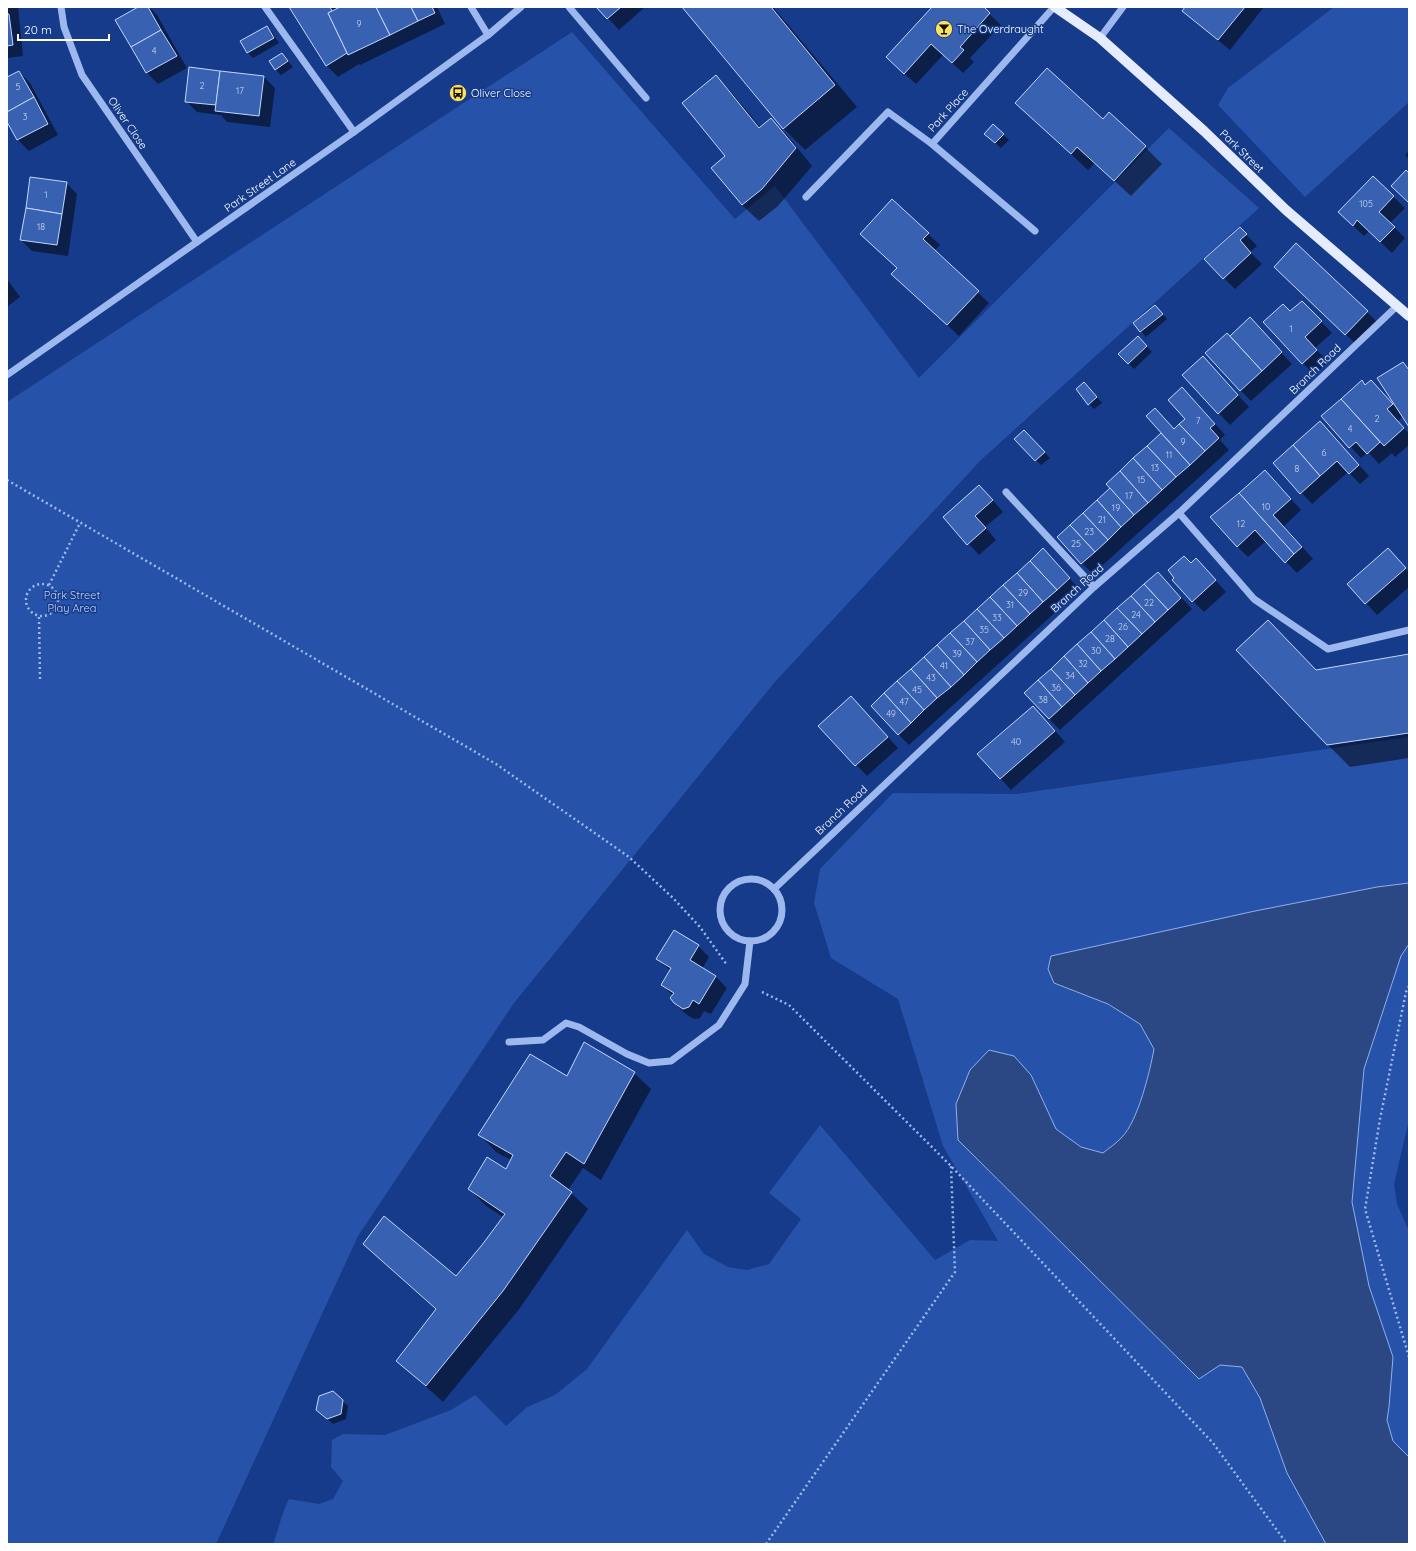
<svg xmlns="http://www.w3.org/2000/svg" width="1416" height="1551" font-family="Quicksand,sans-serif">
  <rect width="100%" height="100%" fill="#153b8a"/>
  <!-- green -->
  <g fill="#2752a9">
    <path d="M1334 7H1409V102L1305 197 1218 105 1228 88Z"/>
    <path d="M572 32 735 219 775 186 919 378 1169 128 1259 208 980 461 774 683 514 1003 358 1236 216 1544H7V402Z"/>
    <path d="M1409 737V883L1377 887 1255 911 1054 983 1108 1004 1140 1024 1154 1049C1150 1071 1138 1121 1122 1137 1117 1143 1109 1148 1103 1153L1081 1147 1056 1129 1031 1075 958 1140 1199 1379 1220 1365 1242 1367 1260 1398 1287 1473 1326 1544H273C279 1529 281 1514 289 1499L319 1504 333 1499 343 1481 331 1467 332 1440 343 1434 385 1435 451 1410 475 1395 506 1426 527 1407 555 1395 587 1369 687 1230 704 1254 728 1267 747 1270 769 1264 801 1219 769 1193 820 1125 935 1260 970 1240 998 1241 943 1146 898 999 831 958 814 903 820 869 893 793 1017 794Z"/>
    <path d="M1409 944V1120L1394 1184 1397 1204 1409 1231V1457L1393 1441 1387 1420 1389 1407 1393 1357 1369 1286 1352 1202 1364 1069 1401 956Z"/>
  </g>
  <!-- water -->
  <path fill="#2c4884" stroke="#8eb1f2" d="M1409 883V944L1401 956 1364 1069 1352 1202 1369 1286 1393 1357 1389 1407 1387 1420 1393 1441 1409 1457V1544H1326L1287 1473 1260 1398 1242 1367 1220 1365 1199 1379 958 1140 956 1104 970 1070 989 1050 1014 1056 1031 1075 1056 1129 1081 1147 1103 1153C1109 1148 1117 1143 1122 1137 1138 1121 1150 1071 1154 1049L1140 1024 1108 1004 1054 983 1048 969 1051 956 1255 911 1377 887Z"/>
  <!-- shadow -->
  <g fill="#0007">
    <path d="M7 7H18L23 56 7 58Z"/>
    <path d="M140 7H149L157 15 187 68 158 84 147 73 117 20Z"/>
    <path d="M290 7H437L445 24 360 65 359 64 338 77 327 66Z"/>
    <path d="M598 7H645L619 30Z"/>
    <path d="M683 7H773L857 107 805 150 783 128Z"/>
    <path d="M933 7H982L1001 25 970 58 974 62 963 73 943 55 916 84 898 68Z"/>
    <path d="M1187 7H1264L1230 50 1195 22 1184 11Z"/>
    <path d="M267 27 272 32 279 43 253 58 248 53 241 42Z"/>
    <path d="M282 54 293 67 281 75 276 70Z"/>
    <path d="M19 72 30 83 58 135 29 151 18 140 7 119V79Z"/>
    <path d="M716 76 732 93 761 128 771 120 788 136 812 166 778 206 759 221 742 205 712 168 727 156Z"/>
    <path d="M264 77 275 88 270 127 227 122 221 115 197 112 186 101Z"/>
    <path d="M1016 103 1103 121 1145 147 1162 164 1131 196 1095 163 1088 170Z"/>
    <path d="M993 125 1009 140 1001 148 991 139Z"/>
    <path d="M1409 151V159L1405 155Z"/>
    <path d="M1373 177 1405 208 1390 223 1405 238 1392 253 1369 231 1364 236 1350 223Z"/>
    <path d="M66 183 77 194 68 256 32 251 21 240Z"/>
    <path d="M892 201 940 245 934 251 989 303 959 336 904 285 898 269Z"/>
    <path d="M1240 228 1257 246 1250 252 1262 264 1235 289 1224 278Z"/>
    <path d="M1286 278 1367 312 1378 323 1357 345Z"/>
    <path d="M7 279 20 297 7 307Z"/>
    <path d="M1155 306 1167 319 1146 337 1134 323Z"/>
    <path d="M1290 313H1313L1332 333 1315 348 1328 362 1314 375 1265 322Z"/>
    <path d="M1250 319 1292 364 1251 401 1240 390 1230 337Z"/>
    <path d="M1143 342 1152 352 1134 369 1120 354Z"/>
    <path d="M1403 363 1409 369V425L1403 416 1398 421 1409 434V445L1395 457 1392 453 1379 464 1368 452 1361 458 1322 416 1362 382 1366 386 1382 392 1399 411Z"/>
    <path d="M1214 369 1249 407 1230 425 1183 375Z"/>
    <path d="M1090 389 1102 403 1094 409 1089 404Z"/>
    <path d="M1193 399 1225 435 1220 440 1229 450 1093 574 1082 563 1111 489 1107 484 1163 433 1174 430 1186 419Z"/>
    <path d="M1024 431 1050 458 1041 465 1016 439Z"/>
    <path d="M1331 434 1369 476 1360 484 1348 472 1312 504 1274 463Z"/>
    <path d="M1276 482 1301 510 1284 526 1313 559 1297 573 1266 541 1248 557 1237 546Z"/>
    <path d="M990 497 1003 512 985 527 996 540 979 555 944 517Z"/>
    <path d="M1388 549 1409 572V587L1377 615 1349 584Z"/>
    <path d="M1196 559 1226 592 1204 612 1193 601 1191 564Z"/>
    <path d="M1054 561 1080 590 909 745 898 734Z"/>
    <path d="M1169 584 1192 609 1060 730 1049 719Z"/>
    <path d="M1268 621 1317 671 1409 655V758L1350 767 1328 745Z"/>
    <path d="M862 709 898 748 867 776 820 726Z"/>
    <path d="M1044 718 1065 742 1011 790 1000 778Z"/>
    <path d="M698 946 709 957 702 969 716 977 727 988 711 1014 704 1011 700 1018 694 1019 686 1014 674 1003 673 996 662 985 671 971 657 959Z"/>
    <path d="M634 1073 651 1089 601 1180 583 1168 568 1190 588 1209 520 1308 443 1402 398 1361 436 1310 364 1244 456 1277 483 1245 503 1217 486 1206 469 1189 506 1170 511 1160 496 1152 480 1135 567 1078Z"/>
    <path d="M342 1401 348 1406 346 1419 333 1424 323 1415Z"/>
  </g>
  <!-- building -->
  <g fill="#3961b2" stroke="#c2d6fb">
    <path d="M138 7H148L161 30 131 47 115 20Z"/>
    <path d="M289 7H330L332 11 328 13 347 53 326 66Z"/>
    <path d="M340 7H376L390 35 348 55 328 13Z"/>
    <path d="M376 7H411L418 21 390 35Z"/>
    <path d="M411 7H432L435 13 418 21Z"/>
    <path d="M596 7H621L607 19Z"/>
    <path d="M682 7H771L835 85 783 129Z"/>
    <path d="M932 7H984L990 13 960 47 964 50 952 63 931 44 904 74 886 57Z"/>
    <path d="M1185 7H1245L1218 40 1182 11Z"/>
    <path d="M7 14H9L13 45 7 46Z"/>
    <path d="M267 26 274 38 247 53 240 41Z"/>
    <path d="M161 30 177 56 146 73 131 47Z"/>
    <path d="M282 53 288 61 275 70 269 61Z"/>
    <path d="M189 67 220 71 216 105 185 102Z"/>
    <path d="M1047 68 1103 119 1109 112 1146 146 1114 181 1077 147 1071 154 1015 103Z"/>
    <path d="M19 71 34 97 7 112V77Z"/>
    <path d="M220 71 264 76 259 116 215 111Z"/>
    <path d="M716 75 759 128 771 118 796 148 762 189 742 205 711 168 725 156 682 103Z"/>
    <path d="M34 97 48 124 17 140 7 122V112Z"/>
    <path d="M993 124 1004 134 995 143 984 134Z"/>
    <path d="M1406 170 1409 173V203L1391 186Z"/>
    <path d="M1373 176 1394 196 1379 212 1395 227 1380 242 1357 220 1353 226 1338 212Z"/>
    <path d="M30 177 67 182 62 214 26 208Z"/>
    <path d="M892 199 929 233 923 239 979 291 947 325 891 274 897 268 860 234Z"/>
    <path d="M26 208 62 214 57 245 20 240Z"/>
    <path d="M1240 227 1247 234 1240 240 1251 253 1223 279 1204 259Z"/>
    <path d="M1296 243 1368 311 1345 335 1274 267Z"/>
    <path d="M1302 301 1322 321 1305 337 1317 350 1302 364 1263 322 1283 304 1290 311Z"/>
    <path d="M1155 305 1163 314 1140 332 1133 323Z"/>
    <path d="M1250 317 1282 352 1262 371 1230 336Z"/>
    <path d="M1227 333 1262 371 1240 391 1205 353Z"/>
    <path d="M1138 336 1147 346 1128 364 1118 354Z"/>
    <path d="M1203 356 1238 395 1218 414 1182 375Z"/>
    <path d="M1403 362 1409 370V427L1377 378Z"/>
    <path d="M1362 380 1365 385 1371 380 1393 404 1387 409 1404 428 1384 446 1341 399Z"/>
    <path d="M1084 382 1097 397 1088 405 1076 389Z"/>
    <path d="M1182 387 1215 424 1210 428 1219 438 1205 451 1179 424 1185 419 1168 400Z"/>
    <path d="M1341 399 1380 442 1367 454 1356 442 1349 448 1321 416Z"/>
    <path d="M1155 408 1174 429 1179 424 1205 451 1190 465 1146 416Z"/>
    <path d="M1320 421 1359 465 1349 474 1337 461 1320 476 1293 445Z"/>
    <path d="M1024 430 1045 452 1035 461 1014 439Z"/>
    <path d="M1161 433 1190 465 1176 477 1147 446Z"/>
    <path d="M1293 445 1320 476 1300 494 1273 463Z"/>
    <path d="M1147 446 1176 477 1162 490 1133 458Z"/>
    <path d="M1133 458 1162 490 1148 503 1120 471Z"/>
    <path d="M1265 470 1291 499 1273 515 1302 547 1294 554 1239 493Z"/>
    <path d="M1120 471 1148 503 1134 515 1106 484Z"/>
    <path d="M979 485 993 500 975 516 986 528 967 545 943 517Z"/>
    <path d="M1110 488 1134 515 1121 527 1097 500Z"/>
    <path d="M1239 493 1294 554 1285 563 1255 530 1237 547 1210 517Z"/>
    <path d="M1097 500 1121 527 1108 540 1083 513Z"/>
    <path d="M1083 513 1108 540 1095 552 1070 525Z"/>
    <path d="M1070 525 1095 552 1081 564 1057 537Z"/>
    <path d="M1043 548 1070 578 1057 590 1030 561Z"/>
    <path d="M1388 548 1406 568 1365 604 1347 584Z"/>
    <path d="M1184 556 1191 563 1196 558 1216 580 1192 602 1172 580 1174 578 1168 570Z"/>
    <path d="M1030 561 1057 590 1043 602 1017 573Z"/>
    <path d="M1158 572 1181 598 1168 610 1144 584Z"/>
    <path d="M1017 573 1043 602 1030 614 1003 585Z"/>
    <path d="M1144 584 1168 610 1155 622 1131 596Z"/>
    <path d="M1003 585 1030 614 1017 626 990 597Z"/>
    <path d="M1131 596 1155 622 1142 634 1117 608Z"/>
    <path d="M990 597 1017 626 1004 638 977 609Z"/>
    <path d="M1117 608 1142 634 1128 647 1104 620Z"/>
    <path d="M977 609 1004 638 990 650 964 621Z"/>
    <path d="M1104 620 1128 647 1115 659 1091 632Z"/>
    <path d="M1268 620 1316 670 1409 654V733L1327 745 1236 650Z"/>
    <path d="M964 621 990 650 977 662 950 633Z"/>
    <path d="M1091 632 1115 659 1101 671 1077 644Z"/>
    <path d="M950 633 977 662 964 675 937 645Z"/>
    <path d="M1077 644 1101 671 1088 683 1064 656Z"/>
    <path d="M937 645 964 675 951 687 924 657Z"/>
    <path d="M1064 656 1088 683 1075 695 1051 669Z"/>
    <path d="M924 657 951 687 937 698 911 669Z"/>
    <path d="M911 669 937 698 924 710 897 681Z"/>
    <path d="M1051 669 1075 695 1062 707 1038 680Z"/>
    <path d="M1038 680 1062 707 1049 719 1024 693Z"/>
    <path d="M897 681 924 710 911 723 884 693Z"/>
    <path d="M884 693 911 723 898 735 871 706Z"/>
    <path d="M851 696 888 737 855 766 818 726Z"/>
    <path d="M1033 706 1055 731 1000 779 977 754Z"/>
    <path d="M674 930 699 945 690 960 716 976 699 1004 693 1000 689 1007 683 1009 674 1003 670 998 674 993 661 985 671 968 656 959Z"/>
    <path d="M584 1042 635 1072 584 1164 566 1152 550 1176 572 1192 503 1291 426 1386 396 1361 436 1309 363 1244 384 1216 456 1276 482 1245 505 1214 468 1189 487 1157 506 1169 513 1155 478 1135 530 1054 567 1076Z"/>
    <path d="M333 1391 343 1400 341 1414 327 1419 316 1410 319 1396Z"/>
  </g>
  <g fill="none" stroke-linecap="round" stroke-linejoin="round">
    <!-- path -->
    <g stroke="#9cb8ef" stroke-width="2.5" stroke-dasharray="2 3" stroke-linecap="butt">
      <path d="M7 480 496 764 629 857 673 898 700 927 727 965"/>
      <circle cx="42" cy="600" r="16"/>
      <path d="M49 585 80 523"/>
      <path d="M39 617 40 679"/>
      <path d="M1409 986 1406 992 1380 1119 1365 1209 1409 1357"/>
      <path d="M762 992 789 1005 951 1166 1213 1443 1287 1544"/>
      <path d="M766 1544 955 1272 951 1166"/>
    </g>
    <!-- minor -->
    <g stroke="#9cb8ef" stroke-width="7">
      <path d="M61 7 64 27 82 75 197 242"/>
      <path d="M265 7 354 132"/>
      <path d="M471 7 488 35"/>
      <path d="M569 7 646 98"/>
      <path d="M1100 38 1123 7"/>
      <path d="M932 144 1054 7"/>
      <path d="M806 197 888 112 932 144 1035 231"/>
      <path d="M7 375 354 132 488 35 521 7"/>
      <path d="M1006 492 1094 587"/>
      <path d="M1179 513 1254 599 1328 649 1409 630"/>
      <circle cx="751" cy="910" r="31"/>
      <path d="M774 889 1094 587 1179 513 1397 306"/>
      <path d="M509 1042 543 1040 566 1023 579 1027 627 1054 649 1063 671 1061 719 1025 745 984 750 941"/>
    </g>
    <!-- major -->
    <path stroke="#e5ecff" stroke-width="10" d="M1055 7 1100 38 1204 131 1286 210 1409 316"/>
  </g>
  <!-- icons -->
  <defs>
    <symbol id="bar-disc" viewBox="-11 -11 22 22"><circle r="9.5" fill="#ffe25b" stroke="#153b8a"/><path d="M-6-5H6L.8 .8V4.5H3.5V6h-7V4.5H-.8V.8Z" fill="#111"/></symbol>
    <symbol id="bus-disc" viewBox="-11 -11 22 22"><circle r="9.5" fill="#ffe25b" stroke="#153b8a"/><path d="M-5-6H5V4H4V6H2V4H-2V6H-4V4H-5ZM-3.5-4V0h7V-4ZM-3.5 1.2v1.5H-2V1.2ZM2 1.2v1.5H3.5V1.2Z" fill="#111"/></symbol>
  </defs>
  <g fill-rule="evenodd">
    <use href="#bar-disc" x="934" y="19" width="20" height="20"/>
    <use href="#bus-disc" x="448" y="83" width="20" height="20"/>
  </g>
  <g text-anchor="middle" stroke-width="3" stroke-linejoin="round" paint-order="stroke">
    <!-- number labels -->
    <g font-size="9" fill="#ced8ec">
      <text x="359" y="27">9</text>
      <text x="154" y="54">4</text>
      <text x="202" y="89">2</text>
      <text x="18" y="90">5</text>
      <text x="240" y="94">17</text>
      <text x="25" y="120">3</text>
      <text x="46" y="198">1</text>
      <text x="1366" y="207">105</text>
      <text x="41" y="230">18</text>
      <text x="1291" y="332">1</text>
      <text x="1377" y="422">2</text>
      <text x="1198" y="424">7</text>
      <text x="1350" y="432">4</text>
      <text x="1183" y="445">9</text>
      <text x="1324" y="456">6</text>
      <text x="1169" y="458">11</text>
      <text x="1155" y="471">13</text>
      <text x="1297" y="472">8</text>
      <text x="1141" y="483">15</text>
      <text x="1129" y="499">17</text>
      <text x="1266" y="510">10</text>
      <text x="1116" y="511">19</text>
      <text x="1102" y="523">21</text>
      <text x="1241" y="527">12</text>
      <text x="1089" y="535">23</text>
      <text x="1076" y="547">25</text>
      <text x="1023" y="596">29</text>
      <text x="1149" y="606">22</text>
      <text x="1010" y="608">31</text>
      <text x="1136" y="618">24</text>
      <text x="997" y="621">33</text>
      <text x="1123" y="630">26</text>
      <text x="984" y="633">35</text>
      <text x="1110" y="642">28</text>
      <text x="970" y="645">37</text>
      <text x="1096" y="654">30</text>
      <text x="957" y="657">39</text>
      <text x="1083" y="667">32</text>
      <text x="944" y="669">41</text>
      <text x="1070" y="679">34</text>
      <text x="931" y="681">43</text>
      <text x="1056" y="691">36</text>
      <text x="917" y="693">45</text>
      <text x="1043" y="703">38</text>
      <text x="904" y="705">47</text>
      <text x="891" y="717">49</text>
      <text x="1016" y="745">40</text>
    </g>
    <!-- poi labels -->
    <g font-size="11" fill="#fff" stroke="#153b8a" text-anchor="start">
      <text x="957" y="33">The Overdraught</text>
      <text x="471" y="97">Oliver Close</text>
    </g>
    <!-- street labels -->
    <g font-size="11" fill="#fff" stroke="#153b8a">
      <text transform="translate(948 110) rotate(-48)" y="4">Park Place</text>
      <text transform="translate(128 123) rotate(56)" y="4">Oliver Close</text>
      <text transform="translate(1242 151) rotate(44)" y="4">Park Street</text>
      <text transform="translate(260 185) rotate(-35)" y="4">Park Street Lane</text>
      <text transform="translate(1315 369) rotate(-44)" y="4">Branch Road</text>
      <text transform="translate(1077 588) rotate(-42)" y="4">Branch Road</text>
      <text transform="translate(841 810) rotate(-43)" y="4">Branch Road</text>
    </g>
    <!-- park labels -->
    <g font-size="11" fill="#c2d6fb" stroke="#153b8a">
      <text x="72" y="599">Park Street<tspan x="72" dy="13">Play Area</tspan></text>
    </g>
  </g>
  <!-- border -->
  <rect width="1416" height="1551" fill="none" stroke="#ffffff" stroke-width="16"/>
  <!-- scale -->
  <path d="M18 34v6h91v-6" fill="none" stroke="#ffffff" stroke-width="2"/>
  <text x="24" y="34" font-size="12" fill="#ffffff" stroke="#153b8a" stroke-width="3" paint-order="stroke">20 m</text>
</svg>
